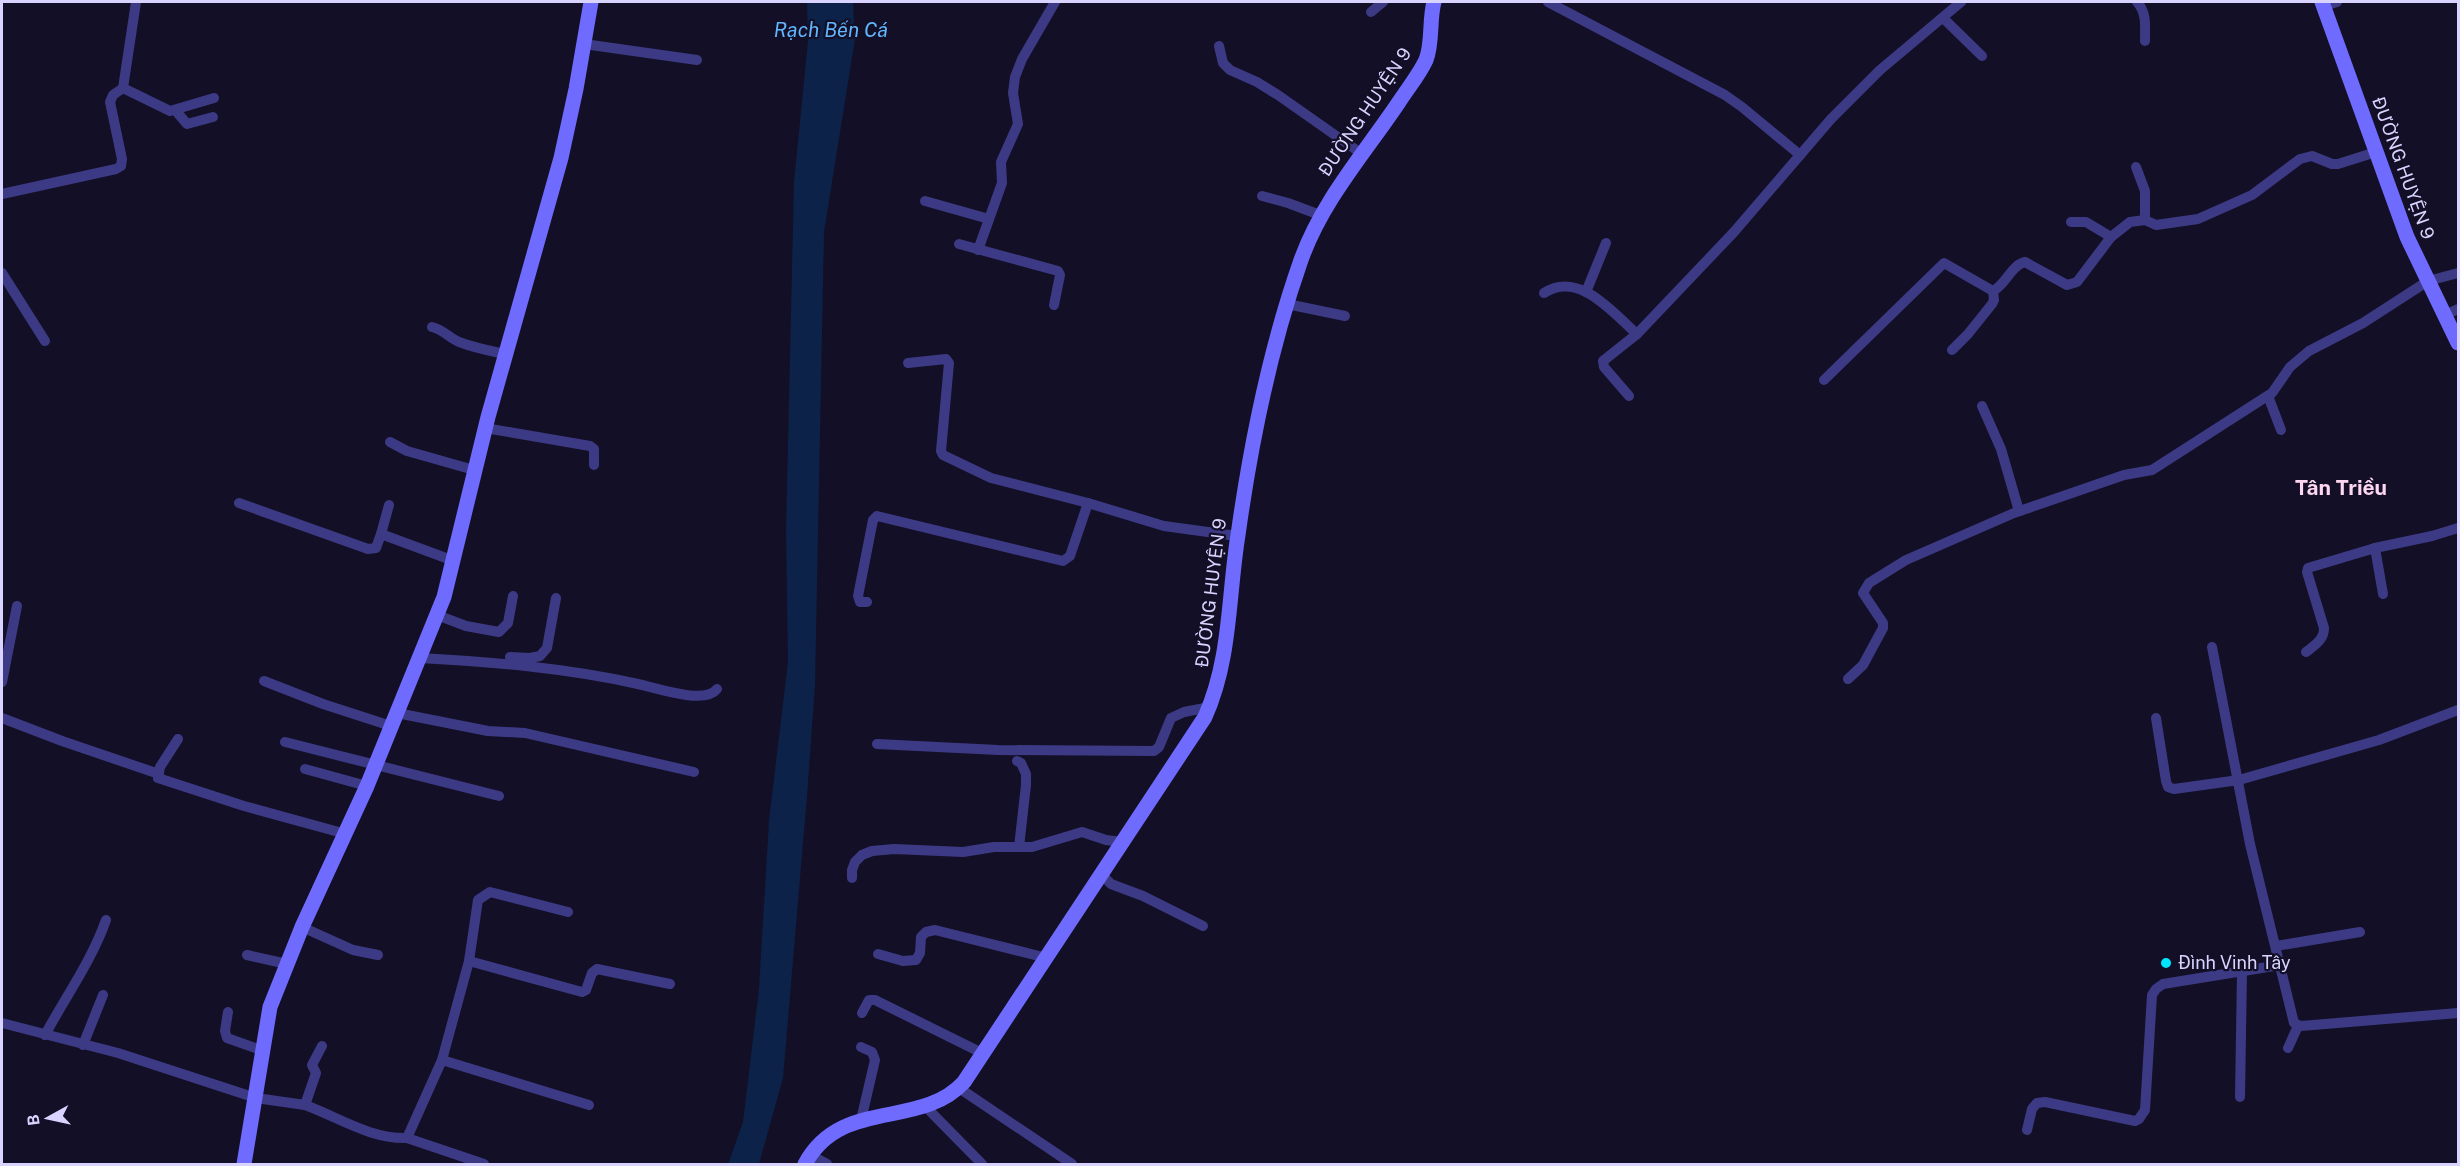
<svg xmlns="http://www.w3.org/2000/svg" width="2460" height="1166" font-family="'Public Sans',sans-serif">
  <rect width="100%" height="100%" fill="#130f26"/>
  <!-- water -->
  <path fill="#0c2248" d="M807 2H853L855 39 824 232 815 685 807 796 783 1078 759 1164H728L743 1122 759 989 769 820 788 662 786 531 794 182 808 41Z"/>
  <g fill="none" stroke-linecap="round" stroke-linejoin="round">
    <!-- street -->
    <g stroke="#3d3a85" stroke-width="10">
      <path d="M1548 2 1725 95 1742 107 1800 155"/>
      <path d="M2137 2C2147 13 2145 26 2145 41"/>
      <path d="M2324 6 2337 2"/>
      <path d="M1371 12 1383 2"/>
      <path d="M1943 18 1982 56"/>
      <path d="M584 44 697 60"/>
      <path d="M1219 46 1223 63 1230 70 1257 82 1278 95 1362 154"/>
      <path d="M123 88 170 111 214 98"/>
      <path d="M176 111 187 124 213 117"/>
      <path d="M2136 167 2145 191V220"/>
      <path d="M2 194 116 169 121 166 122 159 110 102 113 95 123 88 136 2"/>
      <path d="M1262 196 1288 203 1320 215"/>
      <path d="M925 201 989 219"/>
      <path d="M2071 222H2086L2111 237"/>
      <path d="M959 244 1058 271 1060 275 1054 305"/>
      <path d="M978 250 1002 183 1001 162 1018 124 1013 93 1015 77 1022 59 1055 2"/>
      <path d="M2 273 45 341"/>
      <path d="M1586 292 1606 243"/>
      <path d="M1544 293C1579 270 1613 313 1637 334"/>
      <path d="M1287 304 1345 316"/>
      <path d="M2445 315 2458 309"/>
      <path d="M432 327C445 330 449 339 462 343 475 348 491 351 505 354"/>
      <path d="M1952 350 1968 334 1992 304 1994 300 1993 291"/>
      <path d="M908 363 946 359 949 363 941 451 943 455 991 478 1088 503"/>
      <path d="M1824 380 1944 263 1993 291C2006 285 2011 265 2025 262L2067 285 2077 282 2111 237 2130 222 2145 220 2156 225 2198 219 2252 195 2300 159 2312 156 2332 164H2338L2376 152"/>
      <path d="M1629 396 1604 367 1603 361 1637 334 1734 232 1831 119 1880 70 1961 2"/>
      <path d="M2268 396 2281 430"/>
      <path d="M1982 406 2001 449 2019 511"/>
      <path d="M485 428 590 446 594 449V465"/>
      <path d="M390 442 407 451 474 470"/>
      <path d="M239 503 368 549 376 548 381 534"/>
      <path d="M389 505 381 534 454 561"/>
      <path d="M2375 548 2383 594"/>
      <path d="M867 602H860L858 596 873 520 877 516 1063 561 1070 556 1088 503 1164 526 1237 536"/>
      <path d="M437 615 466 626 499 632 508 623 513 596"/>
      <path d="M2212 647 2250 844 2294 1023 2301 1026 2458 1013"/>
      <path d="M2306 652C2315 645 2324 640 2324 628L2307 572 2308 568 2375 548 2432 536 2458 528"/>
      <path d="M510 657 530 658 540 656 547 648 556 598"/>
      <path d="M420 658C493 662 567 668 638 684 656 688 705 705 717 689"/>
      <path d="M1848 679 1863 665 1883 628V623L1863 593 1869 583 1906 560 2014 513 2124 475 2152 470 2272 393 2290 367 2309 351 2363 323 2428 281 2458 273"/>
      <path d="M264 681 323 704 391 726"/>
      <path d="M2 682 17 606"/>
      <path d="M397 713 488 731 525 733 694 772"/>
      <path d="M2 718 62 741 159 774"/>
      <path d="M2156 718 2166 781 2168 787 2174 789 2239 780 2379 740 2458 710"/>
      <path d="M178 739 160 767 158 778 244 806 346 834"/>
      <path d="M285 742 499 796"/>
      <path d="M877 744 998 750 1154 751 1159 747 1171 718 1184 712 1210 707"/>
      <path d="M1017 761 1021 763 1026 774V785L1019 847"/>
      <path d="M305 769 367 786"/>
      <path d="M1101 874 1111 884 1143 896 1203 926"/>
      <path d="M852 878V870L855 862 862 855 872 851 894 849 963 852 994 847H1032L1082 832 1106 840 1122 842"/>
      <path d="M302 927 353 950 378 955"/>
      <path d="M2276 946 2360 932"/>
      <path d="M878 954 903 961 916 960 920 953 921 937 926 932 935 930 1047 958"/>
      <path d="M247 955 287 964"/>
      <path d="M469 961 582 992 586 990 592 973 597 969 670 984"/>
      <path d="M228 1012 225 1031 227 1038 261 1050"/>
      <path d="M862 1013 869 1000H875L984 1054"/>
      <path d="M2 1023 118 1053 256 1098 305 1105 316 1073 312 1065 322 1046"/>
      <path d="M45 1035C66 996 91 962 106 920"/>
      <path d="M83 1045 103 995"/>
      <path d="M861 1047 872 1052 875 1060 861 1120"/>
      <path d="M2288 1048 2298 1026"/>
      <path d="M442 1060 469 961 478 900 490 892 568 912"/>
      <path d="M959 1088 1072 1164"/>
      <path d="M2240 1097 2242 971"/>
      <path d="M305 1105C338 1117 370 1139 407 1138L484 1164"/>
      <path d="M925 1106 982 1164"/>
      <path d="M2027 1130 2032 1109 2037 1103 2045 1102 2135 1121 2139 1119 2145 1110 2152 995 2156 989 2163 984 2280 965"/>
      <path d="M407 1138 442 1060 589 1105"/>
      <path d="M810 1155 827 1164"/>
    </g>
    <!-- secondary -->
    <g stroke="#6f6bff" stroke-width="15">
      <path d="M2322 2 2407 237 2458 343"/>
      <path d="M244 1164 270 1007 302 927 367 786 444 597 488 417 561 158 576 89 591 2"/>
      <path d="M805 1164C841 1097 920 1130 964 1082L1205 717C1231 659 1228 597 1238 535 1251 442 1270 348 1301 260 1322 201 1364 154 1399 102 1408 88 1419 75 1426 60 1433 42 1429 20 1434 2"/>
    </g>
  </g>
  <!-- markers -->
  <circle fill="#00e5ff" stroke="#130f26" stroke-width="2" cx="2166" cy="963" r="6"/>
  <g text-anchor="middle" stroke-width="4.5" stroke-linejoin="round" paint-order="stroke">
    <!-- street labels -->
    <g font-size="18" fill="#d9d4ff" stroke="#130f26">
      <text transform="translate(1365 112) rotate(-56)" y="6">ĐƯỜNG HUYỆN 9</text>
      <text transform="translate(2403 168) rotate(70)" y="6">ĐƯỜNG HUYỆN 9</text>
      <text transform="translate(1211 593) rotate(-83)" y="6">ĐƯỜNG HUYỆN 9</text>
    </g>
    <!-- poi labels -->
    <g font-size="18" fill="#d9d4ff" stroke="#130f26" text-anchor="start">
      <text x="2178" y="969">Đình Vinh Tây</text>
    </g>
    <!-- water labels -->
    <g font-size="20" font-style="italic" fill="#62b6ff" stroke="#130f26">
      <text x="831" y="37">Rạch Bến Cá</text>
    </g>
    <!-- quarter labels -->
    <g font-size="21" font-weight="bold" fill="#ffd6f0" stroke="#130f26">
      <text x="2341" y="495">Tân Triều</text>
    </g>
  </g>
  <!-- border -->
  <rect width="2460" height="1166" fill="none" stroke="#d9d4ff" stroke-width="6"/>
  <!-- north arrow -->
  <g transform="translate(48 1118) rotate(262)" stroke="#130f26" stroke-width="4.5" paint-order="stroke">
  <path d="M0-4.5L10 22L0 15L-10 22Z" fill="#d9d4ff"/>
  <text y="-9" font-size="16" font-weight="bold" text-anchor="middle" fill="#d9d4ff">B</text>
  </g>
</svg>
